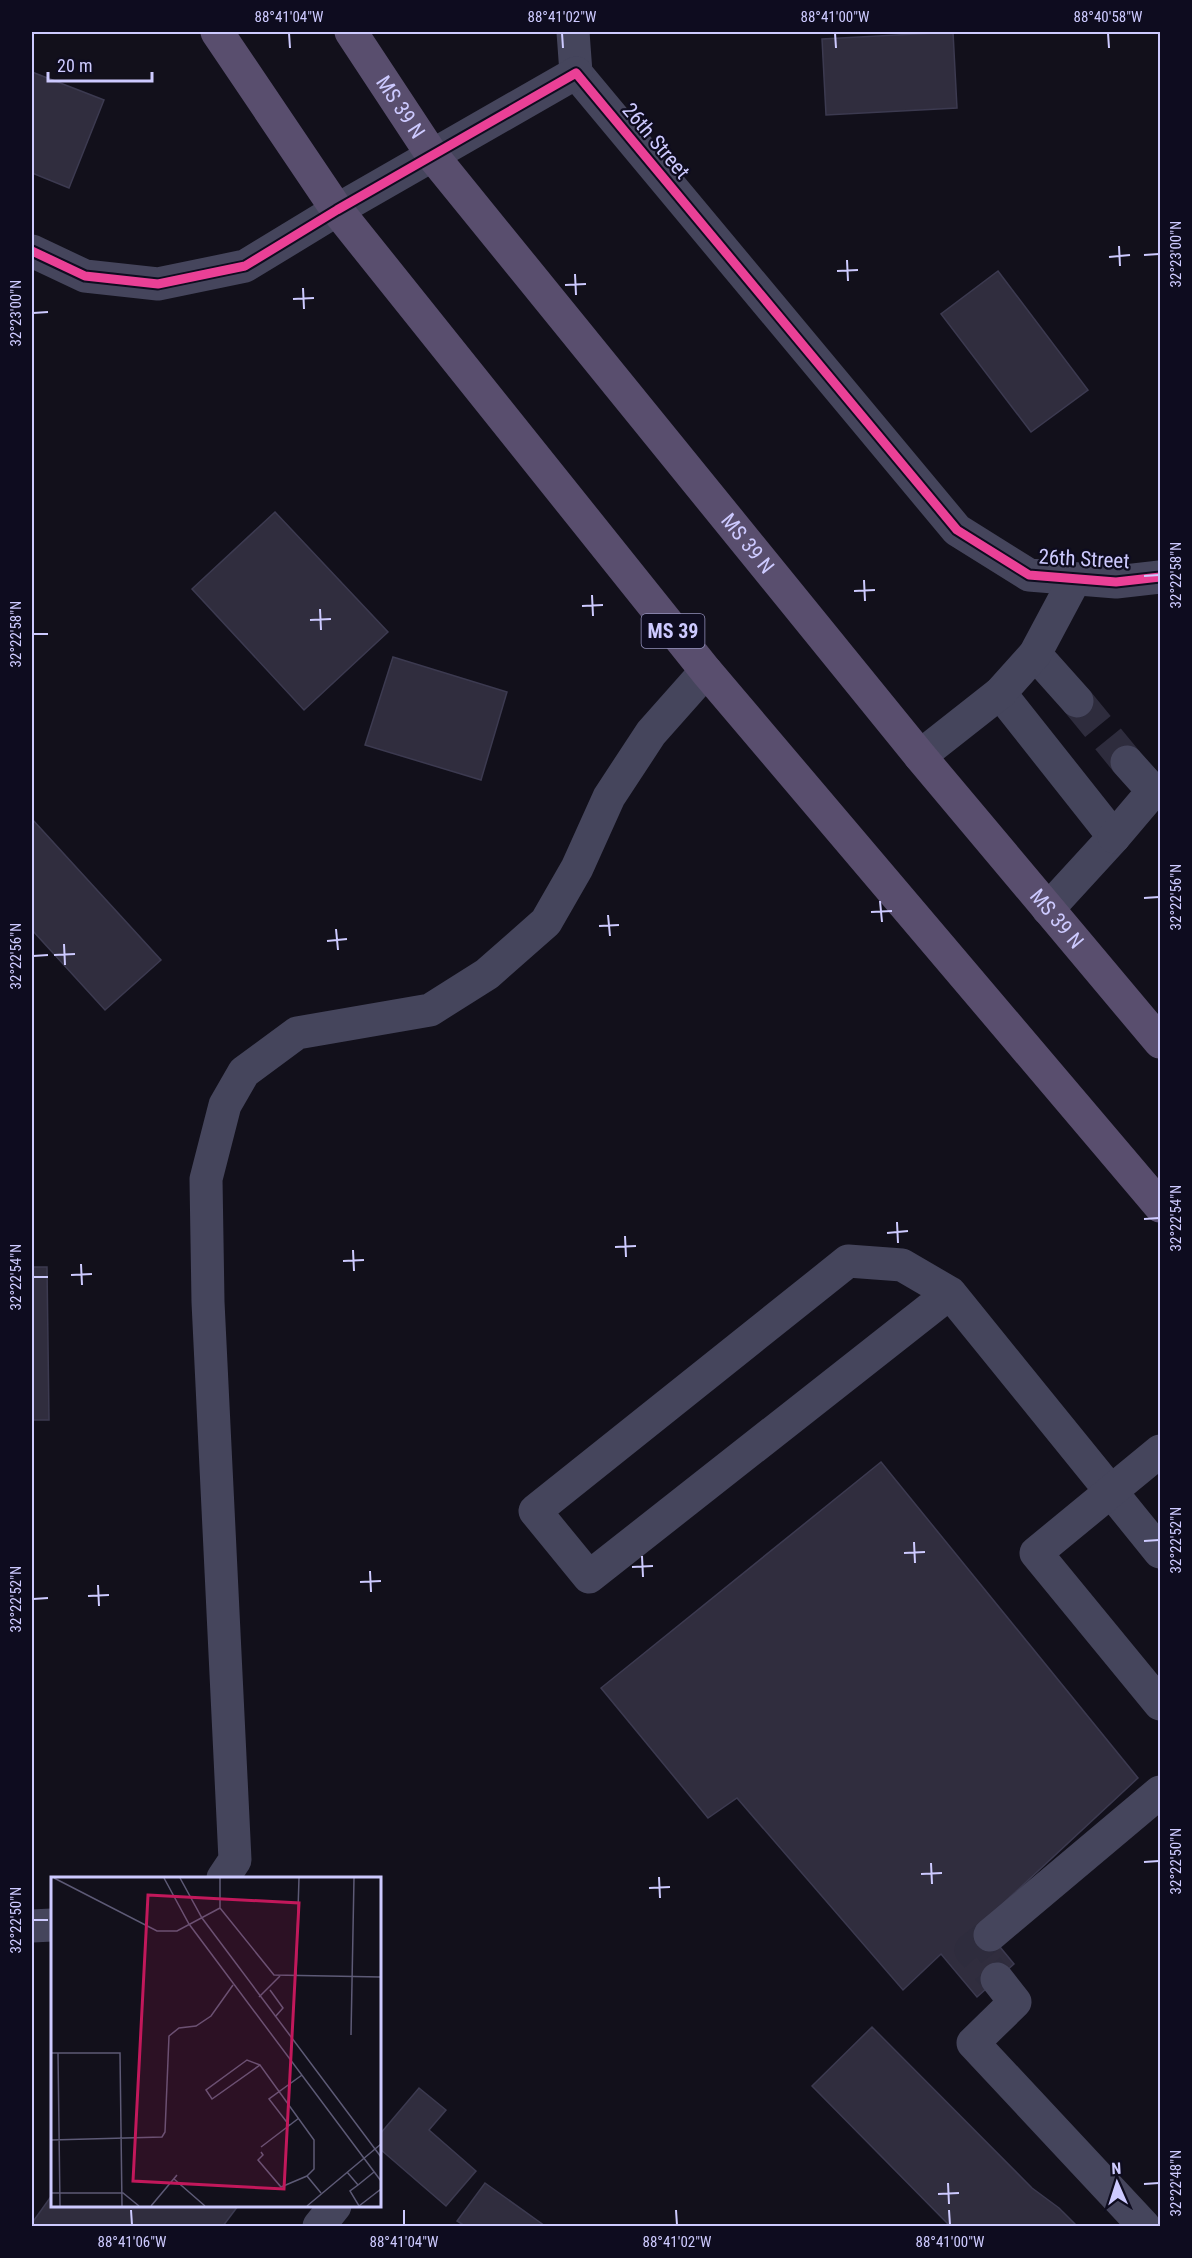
<svg xmlns="http://www.w3.org/2000/svg" width="1192" height="2258" font-family="'Roboto Condensed',sans-serif">
  <rect width="100%" height="100%" fill="#12101b"/>
  <!-- building -->
  <g fill="#302d3e" stroke="#3c3a50" stroke-width="1.5">
    <path d="M953 32 957 108 826 115 822 39Z"/>
    <path d="M32 72 104 100 69 188 32 173Z"/>
    <path d="M998 271 1088 390 1031 432 941 314Z"/>
    <path d="M275 512 388 632 304 710 192 589Z"/>
    <path d="M393 657 507 692 481 780 365 745Z"/>
    <path d="M32 819 161 960 105 1010 32 930Z"/>
    <path d="M32 1267H47L49 1420H32Z"/>
    <path d="M881 1462 1138 1778 981 1924 1014 1964 977 1997 941 1954 903 1990 737 1798 708 1818 601 1688Z"/>
    <path d="M872 2027 1032 2188 1059 2208 1077 2226H950L812 2086Z"/>
    <path d="M419 2088 446 2110 429 2130 476 2171 446 2206 380 2149V2134Z"/>
    <path d="M485 2183 545 2226H465L457 2221Z"/>
    <path d="M52 2195V2206H238L223 2226H32V2223Z"/>
  </g>
  <g fill="none" stroke-linecap="round" stroke-linejoin="round">
    <!-- minor-tunnel -->
    <g stroke="#2e2c3d" stroke-width="33" stroke-dasharray="33 16" stroke-linecap="butt">
      <path d="M1077 701 1127 762"/>
      <path d="M990 1935 971 1950 997 1979"/>
    </g>
    <!-- minor -->
    <g stroke="#45455c" stroke-width="33">
      <path d="M573 32 576 73"/>
      <path d="M576 73 957 530 1029 575 1116 582 1160 577"/>
      <path d="M32 251 85 276 158 284 245 266 337 210 576 73"/>
      <path d="M1035 654 1077 701"/>
      <path d="M1000 693 1114 837 1048 909"/>
      <path d="M920 756 1000 693 1035 654 1075 579"/>
      <path d="M1114 837 1153 791 1127 762"/>
      <path d="M950 1293 589 1577 535 1511 848 1261 902 1265 950 1293 1160 1552"/>
      <path d="M1160 1451 1036 1553 1160 1704"/>
      <path d="M223 1878 235 1860 208 1302 206 1179 225 1105 244 1072 297 1033 430 1010 487 974 546 922 577 868 609 797 651 733 706 671"/>
      <path d="M32 1926 52 1925"/>
      <path d="M990 1935 1160 1792"/>
      <path d="M997 1979 1015 2002 973 2043 1144 2226"/>
      <path d="M319 2226 335 2206"/>
    </g>
    <!-- major -->
    <g stroke="#594e6e" stroke-width="33">
      <path d="M217 32 337 210 706 671 1160 1206"/>
      <path id="s1" d="M351 32 432 155 920 756 1160 1042"/>
    </g>
    <defs>
      <path id="cycleway" d="M32 251 85 276 158 284 245 266 337 210 576 73 957 530 1029 575 1116 582 1160 577"/>
    </defs>
    <!-- cycleway casing -->
    <use href="#cycleway" stroke="#0e0c1f" stroke-width="13"/>
    <!-- cycleway -->
    <use href="#cycleway" stroke="#ea4096" stroke-width="9"/>
  </g>
  <!-- ticks -->
  <path fill="none" stroke="#cdcaff" stroke-width="2" d="M289 33 290 48M562 33 563 48M835 33 836 48M1108 33 1109 48M1119 246 1120 266M1144 255 1159 254M1109 257 1130 255M847 260 848 281M837 271 858 270M575 274 576 295M565 285 586 284M303 288 304 309M293 299 314 298M33 313 48 312M1144 576 1159 575M864 580 865 601M854 591 875 590M592 595 593 616M582 606 603 605M320 609 321 630M310 620 331 619M33 634H48M1144 898 1159 897M880 901 882 922M871 912 892 911M608 915 610 936M599 926 619 925M336 929 338 950M327 941 347 939M64 944 65 965M54 955 75 954M33 956 48 955M1144 1219 1159 1218M897 1222 898 1243M887 1233 908 1231M625 1236 626 1257M615 1247 636 1246M353 1250 354 1271M343 1261 364 1260M81 1264 82 1285M71 1275 92 1274M33 1277H48M1144 1541 1159 1540M914 1542 915 1563M904 1553 925 1552M642 1556 643 1577M632 1567 653 1566M370 1571 371 1592M360 1582 381 1581M98 1585 99 1606M88 1596 109 1595M33 1599 48 1598M1144 1862 1159 1861M931 1863 932 1884M921 1874 942 1873M659 1877 660 1898M649 1888 670 1887M33 1920H48M948 2183 949 2204M1144 2184 1159 2183M938 2194 959 2193M131 2210 132 2225M404 2210V2225M676 2210 677 2225M949 2210 950 2225"/>
  <g text-anchor="middle" stroke-width="4.5" stroke-linejoin="round" paint-order="stroke">
    <!-- shield labels -->
    <rect fill="#0e0c1f" stroke="#9491bc" stroke-width="1.5" x="641.5" y="614" width="63" height="34" rx="4.5"/>
    <g font-size="20" font-weight="bold" fill="#cdcaff">
      <text x="673" y="638">MS 39</text>
    </g>
    <!-- street labels -->
    <g font-size="21" fill="#cdcaff" stroke="#0e0c1f">
      <text dy="7" stroke="none"><textPath href="#s1" startOffset="90">MS 39 N</textPath></text>
      <text transform="translate(656 141) rotate(50)" y="7">26th Street</text>
      <text dy="7" stroke="none"><textPath href="#s1" startOffset="648">MS 39 N</textPath></text>
      <text transform="translate(1084 559) rotate(3)" y="7">26th Street</text>
      <text dy="7" stroke="none"><textPath href="#s1" startOffset="1134">MS 39 N</textPath></text>
    </g>
  </g>
  <!-- overview -->
  <g transform="translate(51 1877)">
    <rect width="330" height="330" fill="#12101b"/>
    <path fill="none" stroke="#5d5a76" stroke-width="1.5" d="M3 1 106 54H126L169 31M113 1 138 47 330 304M129 1 151 41 330 280M169 1V31M169 31 223 98 330 100M245 99 248 1M219 113 232 131 224 140M208 120 229 99M300 158 303 1M0 176H69L71 329M7 176 9 329M209 188 196 183 155 213 161 222 209 188 263 263V292L256 299 270 316M238 248 218 222 251 198M0 263 111 260 114 255 118 159 128 151 145 149 160 139 182 108M210 270 248 241M210 275 212 278 207 283 230 310 256 299M296 295 307 308 323 295M123 302 154 329M307 308 299 314 308 329 330 312M0 316H72L88 329M100 329 126 298M256 329 330 267"/>
    <path fill="#c2185b" fill-opacity="0.15" stroke="#c2185b" stroke-width="3" d="M97 18 248 26 233 312 82 304Z"/>
    <rect width="330" height="330" fill="none" stroke="#cdcaff" stroke-width="3"/>
  </g>
  <!-- border -->
  <rect width="1192" height="2258" fill="none" stroke="#0e0c1f" stroke-width="66"/>
  <!-- north arrow -->
  <g transform="translate(1117 2183) rotate(357)" stroke="#0e0c1f" stroke-width="4.5" paint-order="stroke">
  <path d="M0-4.5L10 22L0 15L-10 22Z" fill="#cdcaff"/>
  <text y="-9" font-size="16" font-weight="bold" text-anchor="middle" fill="#cdcaff">N</text>
  </g>
  <!-- scale -->
  <path d="M48 72v9h104v-9" fill="none" stroke="#cdcaff" stroke-width="3"/>
  <text x="57" y="72" font-size="18" fill="#cdcaff" stroke="#0e0c1f" stroke-width="4.5" paint-order="stroke">20 m</text>
  <rect x="33" y="33" width="1126" height="2192" fill="none" stroke="#cdcaff" stroke-width="2"/>
  <g font-size="15" text-anchor="middle" fill="#cdcaff">
    <text x="289" y="22">88°41'04"W</text>
    <text x="562" y="22">88°41'02"W</text>
    <text x="835" y="22">88°41'00"W</text>
    <text x="1108" y="22">88°40'58"W</text>
    <text transform="translate(1176 254) rotate(-90)" y="5">32°23'00"N</text>
    <text transform="translate(16 313) rotate(-90)" y="5">32°23'00"N</text>
    <text transform="translate(1176 575) rotate(-90)" y="5">32°22'58"N</text>
    <text transform="translate(16 634) rotate(-90)" y="5">32°22'58"N</text>
    <text transform="translate(1176 897) rotate(-90)" y="5">32°22'56"N</text>
    <text transform="translate(16 956) rotate(-90)" y="5">32°22'56"N</text>
    <text transform="translate(1176 1218) rotate(-90)" y="5">32°22'54"N</text>
    <text transform="translate(16 1277) rotate(-90)" y="5">32°22'54"N</text>
    <text transform="translate(1176 1540) rotate(-90)" y="5">32°22'52"N</text>
    <text transform="translate(16 1599) rotate(-90)" y="5">32°22'52"N</text>
    <text transform="translate(1176 1861) rotate(-90)" y="5">32°22'50"N</text>
    <text transform="translate(16 1920) rotate(-90)" y="5">32°22'50"N</text>
    <text transform="translate(1176 2183) rotate(-90)" y="5">32°22'48"N</text>
    <text x="132" y="2247">88°41'06"W</text>
    <text x="404" y="2247">88°41'04"W</text>
    <text x="677" y="2247">88°41'02"W</text>
    <text x="950" y="2247">88°41'00"W</text>
  </g>
</svg>
